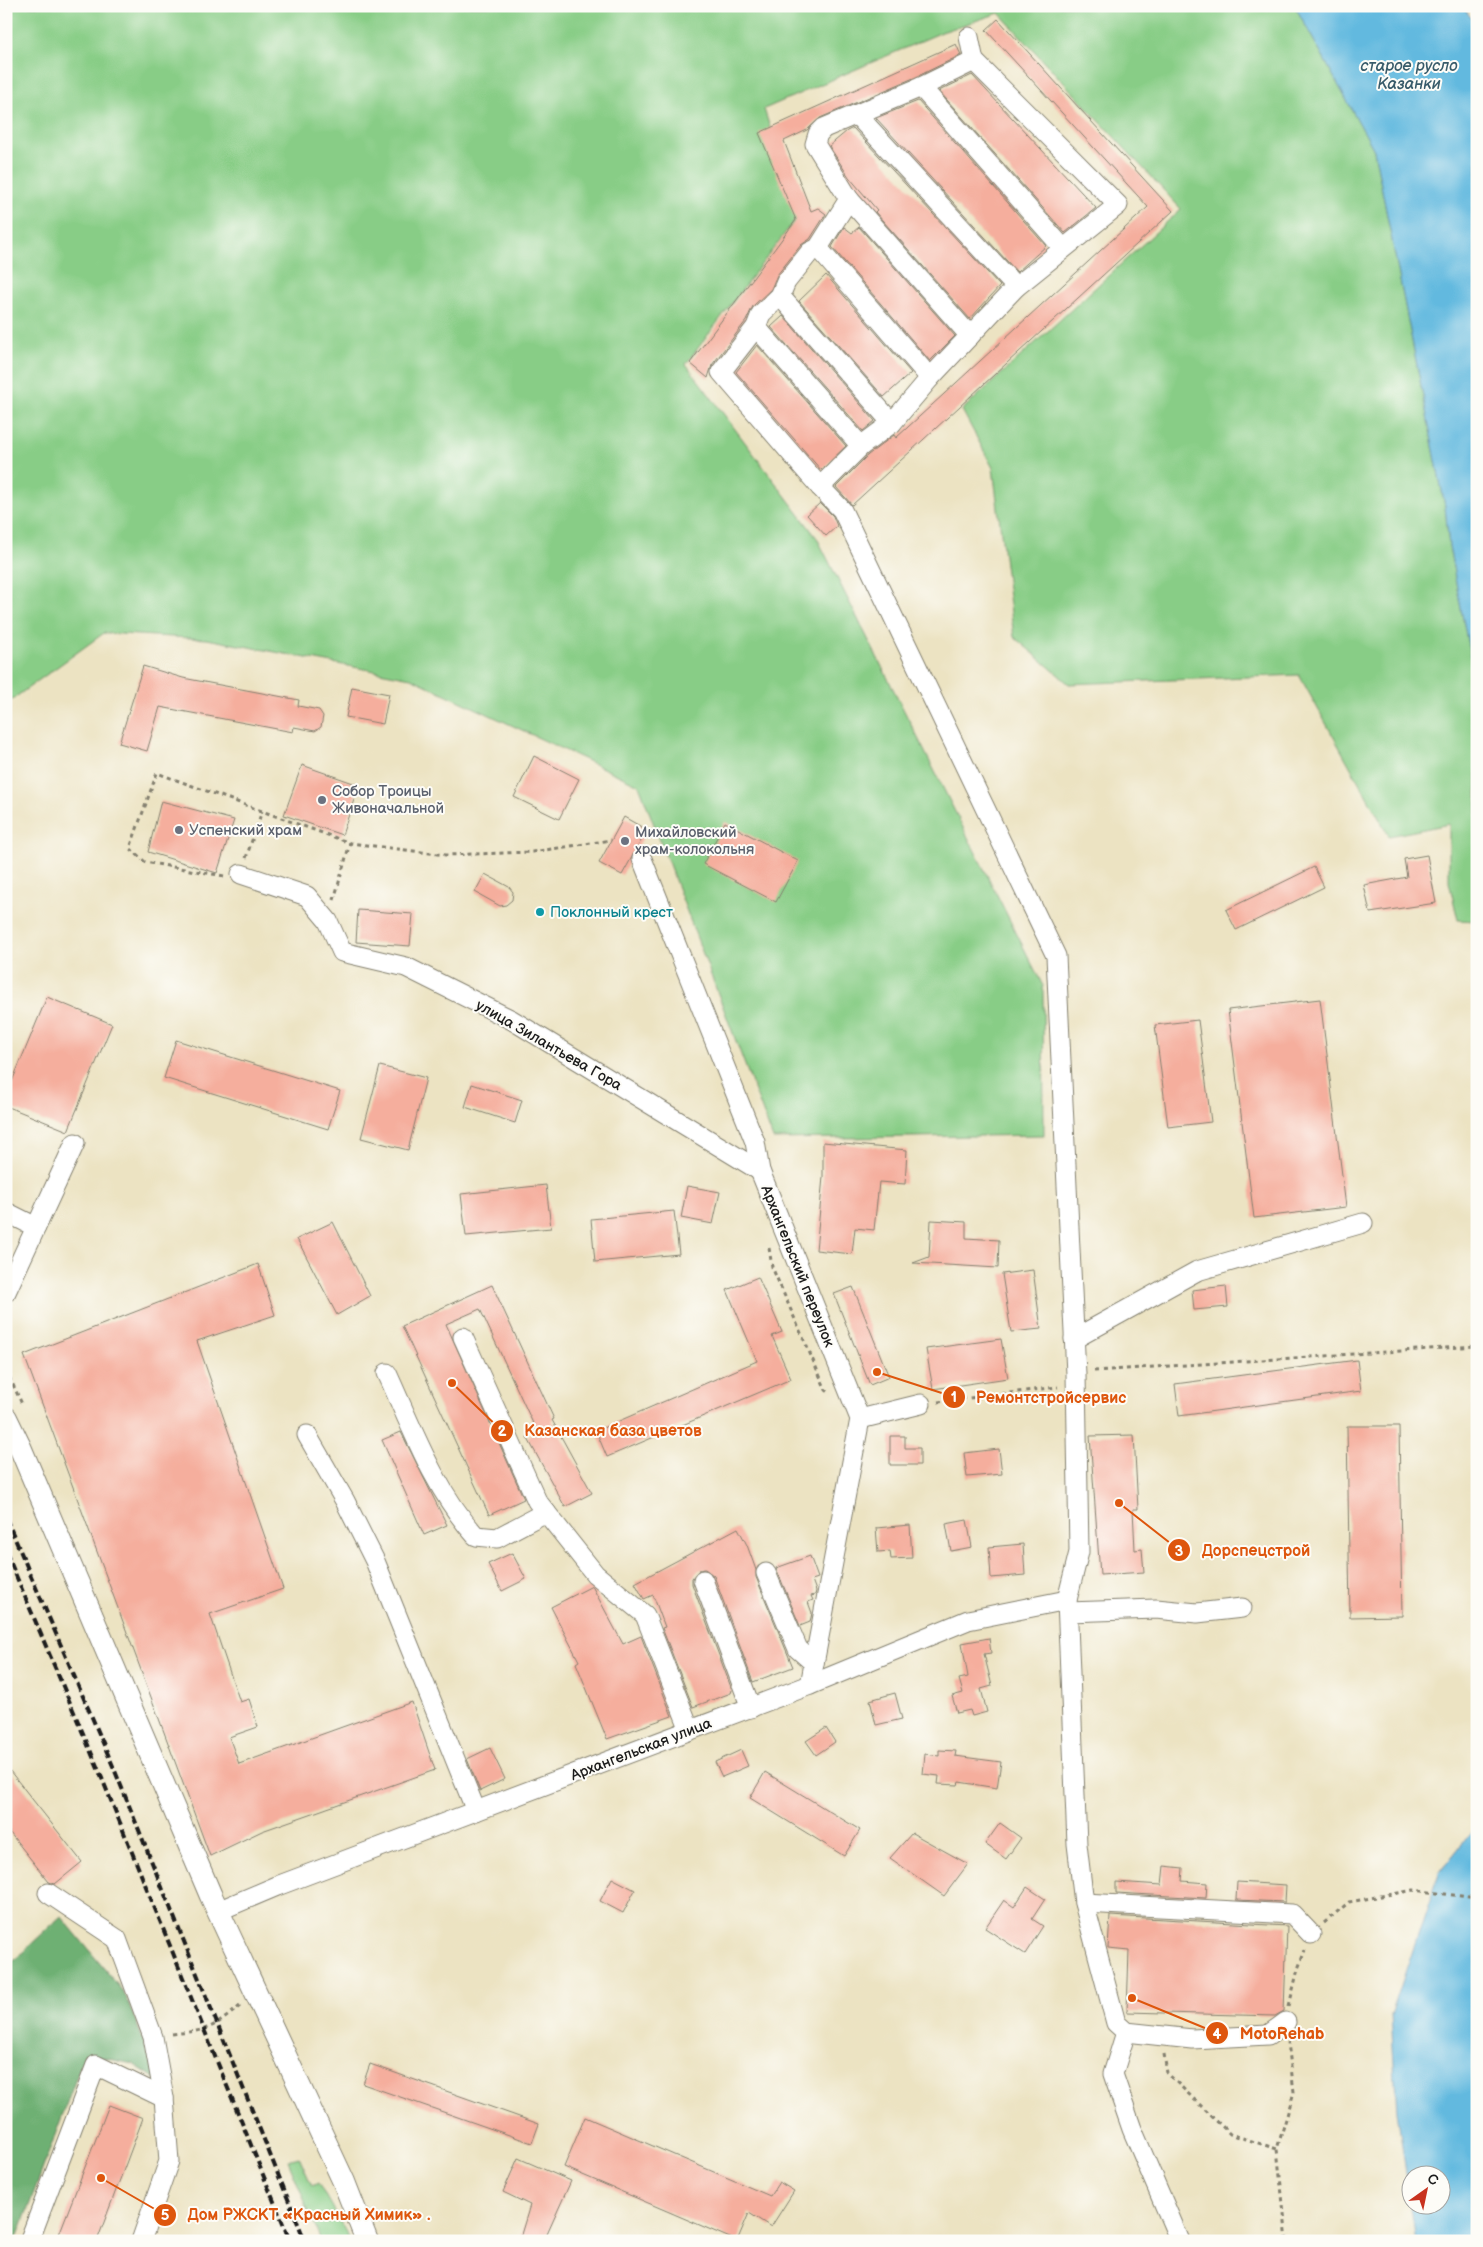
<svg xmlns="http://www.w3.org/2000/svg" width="1483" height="2247" font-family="'Balsamiq Sans',sans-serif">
  <rect width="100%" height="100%" fill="#fdfcf7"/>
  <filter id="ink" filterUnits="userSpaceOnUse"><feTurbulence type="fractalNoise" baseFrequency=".02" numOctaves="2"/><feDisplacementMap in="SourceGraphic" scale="10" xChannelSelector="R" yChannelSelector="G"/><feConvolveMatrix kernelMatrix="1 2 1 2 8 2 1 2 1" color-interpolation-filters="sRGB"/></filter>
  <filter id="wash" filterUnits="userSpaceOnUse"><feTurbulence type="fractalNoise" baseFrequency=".0096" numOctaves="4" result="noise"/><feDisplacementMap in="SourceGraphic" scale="20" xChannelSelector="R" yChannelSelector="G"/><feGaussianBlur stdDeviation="1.12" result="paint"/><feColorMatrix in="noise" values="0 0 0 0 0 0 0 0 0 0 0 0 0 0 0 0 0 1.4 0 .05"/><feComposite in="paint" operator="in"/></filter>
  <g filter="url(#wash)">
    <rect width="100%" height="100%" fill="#ece3c2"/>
    <!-- green -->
    <g fill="#88cd86" stroke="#527451">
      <path d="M6 6H1295L1374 150 1445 506 1449 546 1477 692V921L1458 920 1449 882V824L1389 836 1299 675 1069 684 1014 637 993 468 962 410 1181 209 999 13 942 32 764 109 798 216 686 364 817 538 1043 986 1044 1135 773 1139 639 785 411 678 207 639 104 633 6 704Z"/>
      <path d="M299 2157 312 2186 318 2183 351 2241H321L288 2160Z"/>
    </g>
    <!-- forest -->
    <path fill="#6eb073" stroke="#456648" d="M61 1916 125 1994 159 2081 133 2064 85 2054 16 2241H6V1968Z"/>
    <!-- water -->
    <g fill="#62b9df" stroke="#3f6a7e" fill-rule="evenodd">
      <path d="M1295 6H1462L1477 25V692L1449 546 1445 506 1374 150Z"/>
      <path d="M1477 1825V2241H1416L1397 2112 1391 2015 1439 1873ZM1410 2174H1440V2204H1410Z"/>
    </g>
    <g id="blocks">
      <!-- building -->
      <g fill="#f5ae9d">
        <path d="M998 19 1173 211 852 505 836 487 868 455 894 435 896 438 1148 207 986 30Z"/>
        <path d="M956 44 961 55 916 77 820 118 807 130 784 141 811 211 818 208 826 214 810 239 801 245 777 275 771 289 753 306 746 321 712 365 708 378 690 363 796 220 759 133Z"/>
        <path d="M972 75 1096 208 1065 233 939 91Z"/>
        <path d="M918 101 1046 246 1017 272 876 118Z"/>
        <path d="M853 128 1000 286 970 319 875 212 877 210 849 177 829 146 847 131Z"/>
        <path d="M844 227 852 233 859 227 955 336 930 361 832 247Z"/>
        <path d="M826 275 911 373 884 397 799 301Z"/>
        <path d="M783 316 875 421 863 431 771 327Z"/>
        <path d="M757 345 846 446 821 470 736 372Z"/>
        <path d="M820 503 833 516 837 526 826 536 807 515Z"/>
        <path d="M143 666 183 678 299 700 298 706 319 710 323 716 321 727 315 731 294 727 293 732 160 707 147 751 119 743Z"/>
        <path d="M352 687 389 694 383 724 346 717Z"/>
        <path d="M534 756 579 779 559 819 514 797Z"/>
        <path d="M302 765 359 785 342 835 284 815Z"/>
        <path d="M161 801 234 820 217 873 148 852Z"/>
        <path d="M624 817 647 830 622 875 599 863Z"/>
        <path d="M725 822 798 861 776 902 703 864Z"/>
        <path d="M1427 855 1436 903 1370 913 1364 885 1407 877 1404 859Z"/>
        <path d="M1314 867 1324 887 1236 930 1226 910Z"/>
        <path d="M485 874 509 887 513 892 512 900 506 905 500 906 475 892Z"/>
        <path d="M358 910 413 914 410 946 356 942Z"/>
        <path d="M47 997 112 1024 68 1131 6 1106V1096Z"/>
        <path d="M1320 999 1346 1207 1254 1218 1228 1010Z"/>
        <path d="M1198 1020 1211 1122 1168 1127 1155 1025Z"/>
        <path d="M176 1040 340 1091 328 1129 164 1078Z"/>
        <path d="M380 1066 426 1078 408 1150 361 1138Z"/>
        <path d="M472 1084 522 1100 515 1123 465 1107Z"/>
        <path d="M823 1142 907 1150 905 1184 879 1182 874 1230 855 1228 852 1254 816 1250 823 1177Z"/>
        <path d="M546 1185 551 1228 466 1236 461 1194Z"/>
        <path d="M687 1186 720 1192 713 1224 681 1218Z"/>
        <path d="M674 1211 679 1254 595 1262 591 1219Z"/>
        <path d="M931 1220 966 1222V1238L999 1240 998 1268 913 1263 929 1257Z"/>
        <path d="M333 1222 370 1296 337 1315 297 1239Z"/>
        <path d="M258 1264 275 1315 197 1341 283 1589 210 1614 240 1702 249 1699 258 1727 229 1737 239 1764 412 1702 435 1770 262 1831 210 1856 24 1355Z"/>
        <path d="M1033 1270 1041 1329 1011 1332 1002 1274Z"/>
        <path d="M758 1277 782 1332 772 1336 791 1379 607 1457 596 1431 757 1361 727 1290Z"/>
        <path d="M492 1285 554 1419 552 1420 592 1493 565 1507 527 1437 537 1432 480 1309 446 1324 524 1499 489 1515 402 1326Z"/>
        <path d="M1226 1286 1228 1307 1194 1310 1192 1290Z"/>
        <path d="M853 1287 889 1377 870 1385 834 1294Z"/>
        <path d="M1001 1339 1008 1378 933 1389 926 1349Z"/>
        <path d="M1357 1360 1361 1391 1179 1416 1175 1384Z"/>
        <path d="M1347 1426H1399L1402 1616 1350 1617Z"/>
        <path d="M401 1432 447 1525 424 1535 382 1440Z"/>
        <path d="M1134 1435 1138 1509H1133L1135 1550 1142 1549 1144 1572 1100 1575 1090 1436Z"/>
        <path d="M890 1436H905V1448H920V1465H890Z"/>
        <path d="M999 1449 1002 1474 967 1477 964 1453Z"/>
        <path d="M967 1520 972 1547 951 1551 946 1524Z"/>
        <path d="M910 1525 912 1558 891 1559 890 1551 878 1552 876 1528Z"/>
        <path d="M738 1528 747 1545 756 1570V1577L793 1667 753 1682 714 1576 705 1569 699 1570 692 1578V1584L732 1690 731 1693 693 1707 662 1628 665 1627 653 1595 644 1599 635 1583Z"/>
        <path d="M1023 1544 1025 1575 991 1578 989 1547Z"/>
        <path d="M512 1553 526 1579 502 1591 488 1564Z"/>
        <path d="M810 1556 818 1578 812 1580 816 1591 815 1595 811 1596 813 1600 808 1602 812 1613 810 1622 800 1626 776 1568Z"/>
        <path d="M592 1586 623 1644 641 1636 672 1716 607 1739 576 1663 579 1661 551 1607Z"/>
        <path d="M989 1638 991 1653 984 1654 992 1686 981 1689 987 1712 972 1716 970 1710 957 1713 952 1696 963 1693 959 1679 968 1677 962 1643Z"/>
        <path d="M895 1693 902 1719 876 1725 870 1700Z"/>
        <path d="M826 1728 835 1742 816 1755 806 1741Z"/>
        <path d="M490 1748 505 1779 480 1791 467 1759Z"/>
        <path d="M741 1750 748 1766 722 1777 715 1762Z"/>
        <path d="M939 1750 956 1751 955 1756 1001 1762 997 1788 959 1782 958 1785 938 1784 939 1776 923 1774 925 1754 939 1756Z"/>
        <path d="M6 1766 82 1862 55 1884 49 1882 6 1828Z"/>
        <path d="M765 1772 860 1830 844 1856 750 1798Z"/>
        <path d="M1000 1823 1021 1838 1006 1859 985 1844Z"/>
        <path d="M912 1833 968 1864 944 1896 890 1858Z"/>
        <path d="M1164 1866 1183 1868 1182 1881 1207 1883 1206 1898 1116 1893V1882L1162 1885Z"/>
        <path d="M612 1878 635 1890 623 1913 600 1901Z"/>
        <path d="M1237 1882 1286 1885 1285 1902 1236 1900Z"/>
        <path d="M1027 1887 1045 1899 1032 1919 1043 1926 1025 1954 985 1928 1004 1900 1014 1907Z"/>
        <path d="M1110 1916 1287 1926 1284 2011 1275 2016 1127 2012 1129 1950 1108 1948Z"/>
        <path d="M370 2064 539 2124 532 2143 363 2084Z"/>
        <path d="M109 2105 143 2118 97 2241H68L58 2237Z"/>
        <path d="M585 2117 770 2196 779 2182 794 2191 771 2227 749 2213 737 2241 564 2167Z"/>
        <path d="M518 2158 571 2181 544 2241H519L530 2205 503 2192Z"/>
      </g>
    </g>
  </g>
  <g filter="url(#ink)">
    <use href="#blocks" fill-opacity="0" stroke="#84806f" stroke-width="1"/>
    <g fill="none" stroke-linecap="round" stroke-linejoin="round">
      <defs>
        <g id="minor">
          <path d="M921 87 1063 248"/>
          <path d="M857 115 1016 287"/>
          <path d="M849 199 818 248 810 252 786 282 780 296 761 314 756 327 721 372 820 487 842 510 1056 956 1076 1374 1079 1552 1067 1600 1077 1844 1084 1903 1116 2023 1126 2032 1192 2039 1268 2035 1286 2022"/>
          <path d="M818 248 930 378"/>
          <path d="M780 296 892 423"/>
          <path d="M756 327 861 446"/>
          <path d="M970 336 849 199 815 144 818 134 824 128 921 87 974 61"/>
          <path d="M820 487 861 446 892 423 930 378 1016 287 1118 205 974 61 969 37"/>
          <path d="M642 859 755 1142 760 1171 860 1419 810 1685"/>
          <path d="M241 874 307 896 328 921 342 952 406 967 512 1020 760 1171"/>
          <path d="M6 1212 36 1227"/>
          <path d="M6 1292 75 1143"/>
          <path d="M463 1337 537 1501 595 1574 645 1615 690 1730"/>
          <path d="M1074 1339 1197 1271 1363 1223"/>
          <path d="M387 1373C413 1430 434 1489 476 1536L497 1538 546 1512"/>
          <path d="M860 1419 921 1404"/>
          <path d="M307 1435 345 1501 375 1561 476 1811"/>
          <path d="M766 1573 798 1649 814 1663"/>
          <path d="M703 1580 751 1708"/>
          <path d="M1068 1612 1156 1609 1197 1613 1242 1608"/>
          <path d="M48 1893 117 1939 153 2037 164 2098 169 2161 141 2241"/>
          <path d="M1084 1903 1292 1914 1311 1934"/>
          <path d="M218 1911 277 1886 810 1685 968 1620 1067 1600"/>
          <path d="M1126 2032 1113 2074 1132 2129 1180 2241"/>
          <path d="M34 2241 30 2239 96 2065 164 2098"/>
        </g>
        <path id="major" d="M6 1418 20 1447 211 1896 344 2182 367 2241"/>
      </defs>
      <!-- minor casing -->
      <use href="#minor" stroke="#84806f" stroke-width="21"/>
      <!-- major casing -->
      <use href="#major" stroke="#84806f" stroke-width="24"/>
      <!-- path -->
      <g stroke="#84806f" stroke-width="3" stroke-dasharray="4 4" stroke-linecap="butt">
        <path d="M246 858 262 811"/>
        <path d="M224 876 145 862 130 848 157 773 350 843 446 855 532 852 611 840"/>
        <path d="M334 900 350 843"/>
        <path d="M769 1248 772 1267 826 1390 830 1393"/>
        <path d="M6 1370 22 1404"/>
        <path d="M1094 1371 1477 1346"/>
        <path d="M938 1402 1058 1387"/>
        <path d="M1324 1923 1349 1902 1414 1890 1477 1898"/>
        <path d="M1289 2006 1298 1969 1305 1950"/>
        <path d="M172 2034C208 2030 211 2030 240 2006"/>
        <path d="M1164 2054 1167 2073 1230 2134 1277 2149"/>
        <path d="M1287 2241 1277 2149 1294 2092 1288 2042"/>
      </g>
      <!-- minor -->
      <use href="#minor" stroke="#fff" stroke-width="19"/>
      <!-- major -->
      <use href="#major" stroke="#fff" stroke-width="22"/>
      <!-- rail -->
      <g stroke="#1c1c1c" stroke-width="4" stroke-dasharray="8 4" stroke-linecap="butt">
        <path d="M6 1518 113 1766 305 2241"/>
        <path d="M6 1552 99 1771 290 2241"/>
      </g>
    </g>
  </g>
  <!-- markers -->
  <g fill="#6b7280" stroke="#fdfcf7" stroke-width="2">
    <circle cx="322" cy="800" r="5"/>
    <circle cx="179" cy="830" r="5"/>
    <circle cx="625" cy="841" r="5"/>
  </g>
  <circle fill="#0f9aa8" stroke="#fdfcf7" stroke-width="2" cx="540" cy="912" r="5"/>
  <g text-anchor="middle" stroke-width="4" stroke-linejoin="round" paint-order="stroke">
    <!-- worship labels -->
    <g font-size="15" fill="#5b616d" stroke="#fdfcf7" text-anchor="start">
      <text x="332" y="796">Собор Троицы<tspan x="332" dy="17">Живоначальной</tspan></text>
      <text x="189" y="835">Успенский храм</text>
      <text x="635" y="837">Михайловский<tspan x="635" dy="17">храм-колокольня</tspan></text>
    </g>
    <!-- culture labels -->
    <g font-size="15" fill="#0d838f" stroke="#fdfcf7" text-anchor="start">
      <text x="550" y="917">Поклонный крест</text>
    </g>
    <!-- street labels -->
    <g font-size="15" fill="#1c1c1c" stroke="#fdfcf7">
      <text transform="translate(549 1045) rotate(30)" y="5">улица Зилантьева Гора</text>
      <text transform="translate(798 1266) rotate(68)" y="5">Архангельский переулок</text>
      <text transform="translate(641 1749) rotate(-21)" y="5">Архангельская улица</text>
    </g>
    <!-- water labels -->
    <g font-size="16" font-style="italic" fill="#385b6a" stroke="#fdfcf7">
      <text x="1409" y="71">старое русло<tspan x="1409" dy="18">Казанки</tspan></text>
    </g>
  </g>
  <!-- callouts -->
  <path fill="none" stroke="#de560d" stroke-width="2" d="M877 1372L954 1397M452 1383L502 1431M1119 1503L1179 1550M1132 1998L1217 2033M101 2178L165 2215"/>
  <g fill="#de560d" stroke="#fdfcf7" stroke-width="2">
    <circle cx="877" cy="1372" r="5"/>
    <circle cx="452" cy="1383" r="5"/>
    <circle cx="1119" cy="1503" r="5"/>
    <circle cx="1132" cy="1998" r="5"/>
    <circle cx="101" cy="2178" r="5"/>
    <circle cx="954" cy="1397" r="12"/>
    <circle cx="502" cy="1431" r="12"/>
    <circle cx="1179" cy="1550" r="12"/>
    <circle cx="1217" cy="2033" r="12"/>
    <circle cx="165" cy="2215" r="12"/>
  </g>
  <g font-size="15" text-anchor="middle" font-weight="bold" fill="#fff">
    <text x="954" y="1402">1</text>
    <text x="502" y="1436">2</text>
    <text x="1179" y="1556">3</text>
    <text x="1217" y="2039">4</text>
    <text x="165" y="2220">5</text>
  </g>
  <g font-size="16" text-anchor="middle" font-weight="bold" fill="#de560d" stroke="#fdfcf7" stroke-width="4" stroke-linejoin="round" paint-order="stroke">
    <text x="1051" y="1403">Ремонтстройсервис</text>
    <text x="613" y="1436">Казанская база цветов</text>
    <text x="1256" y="1556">Дорспецстрой</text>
    <text x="1282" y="2039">MotoRehab</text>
    <text x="309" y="2220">Дом РЖСКТ «Красный Химик» .</text>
  </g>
  <!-- margin -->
  <rect width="1483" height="2247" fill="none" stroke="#fdfcf7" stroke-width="25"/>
  <!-- north arrow -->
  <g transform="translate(1426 2190) rotate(33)"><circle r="24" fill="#fdfcf7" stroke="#a3a29f"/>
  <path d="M0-4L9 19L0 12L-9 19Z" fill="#c8321e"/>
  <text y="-8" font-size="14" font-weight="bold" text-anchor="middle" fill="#1c1c1c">С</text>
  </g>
</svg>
